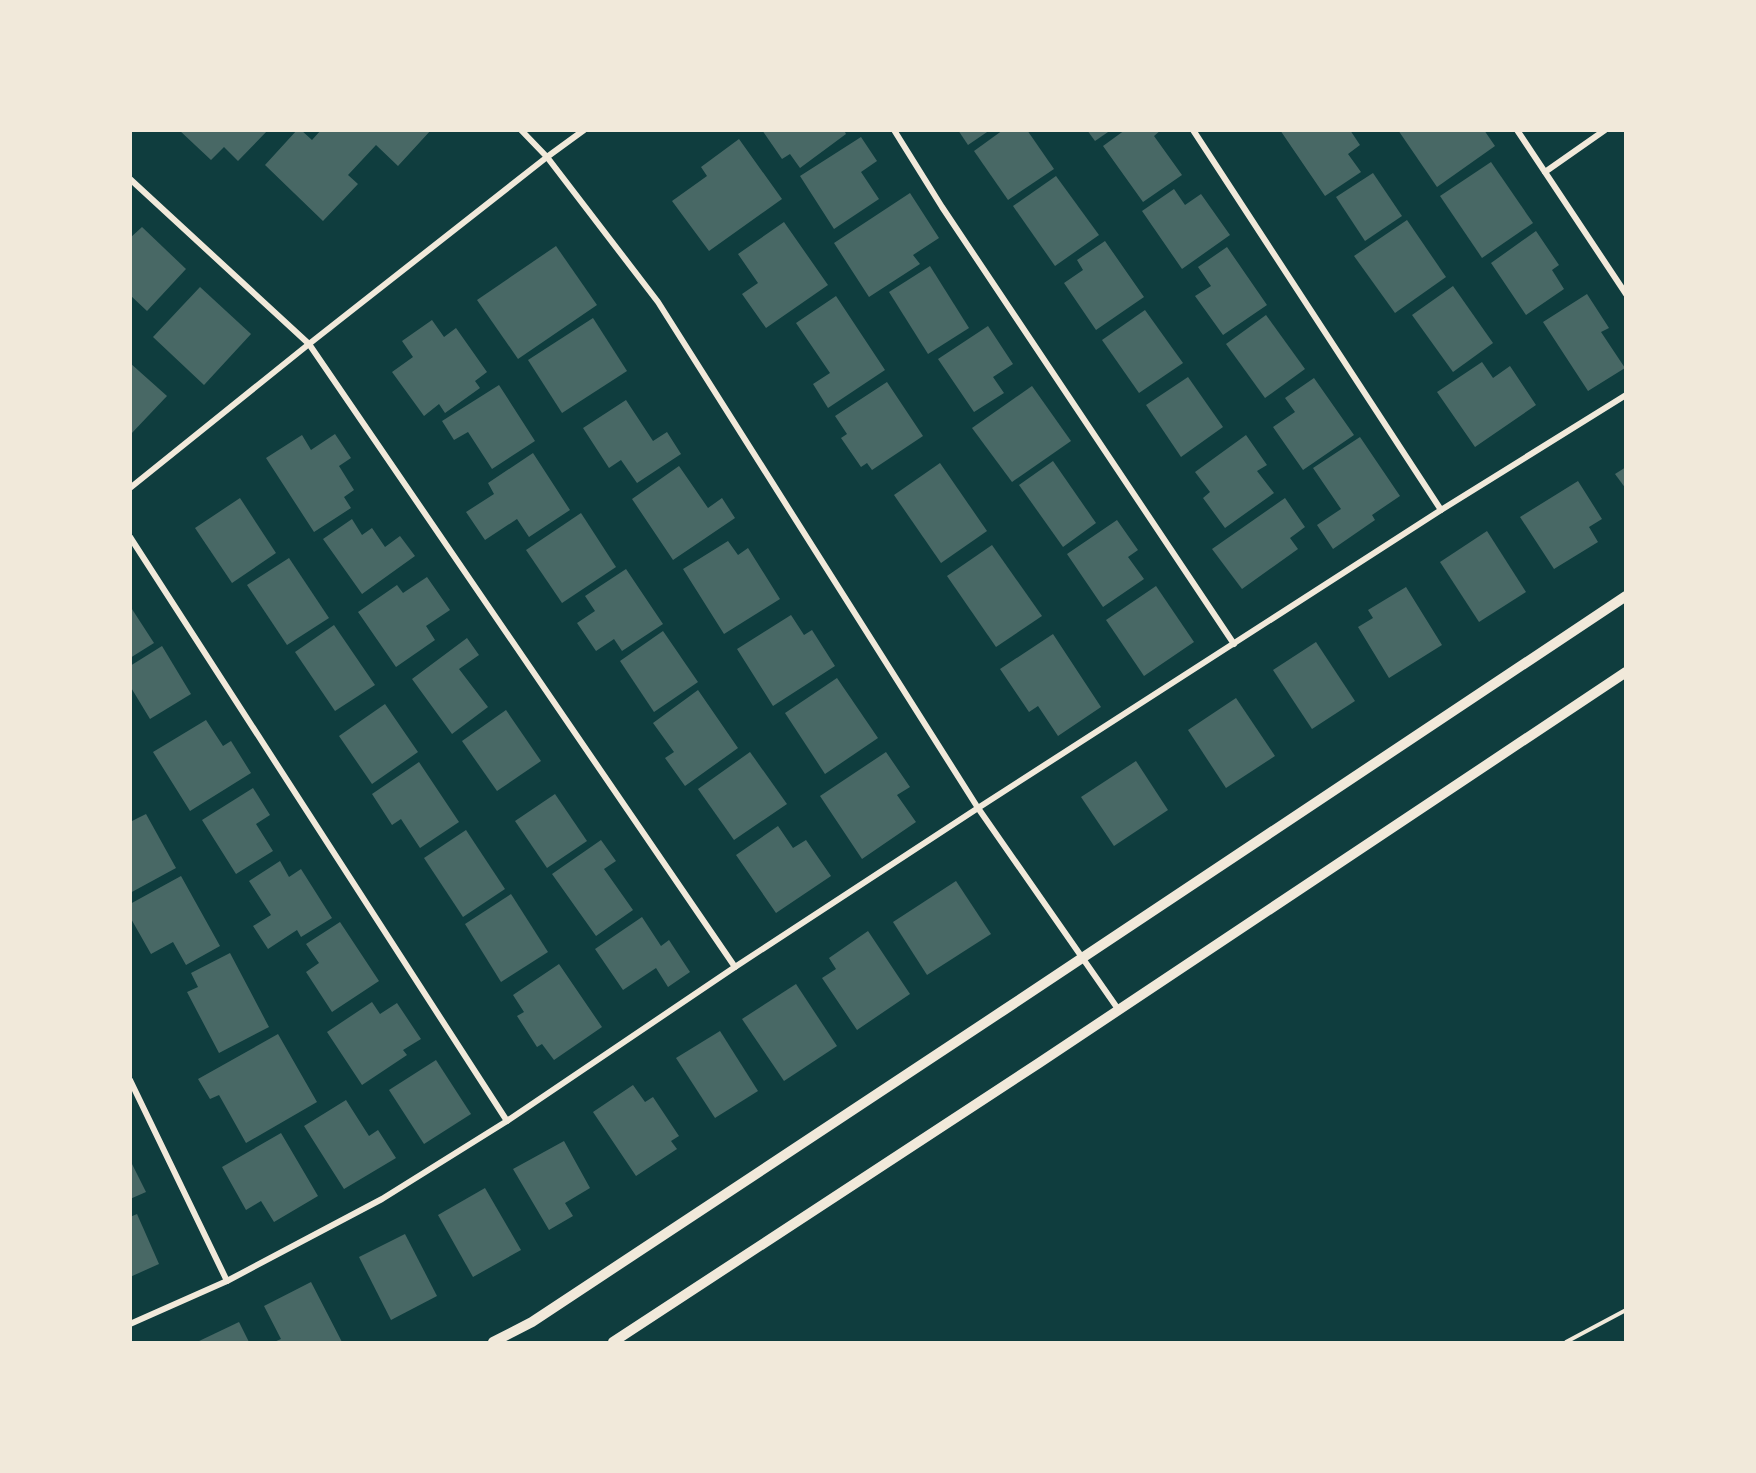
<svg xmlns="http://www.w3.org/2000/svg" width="1756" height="1473" font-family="'PT Sans Narrow',sans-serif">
  <rect width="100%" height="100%" fill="#0f3d3e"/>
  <!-- building -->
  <g fill="#486865">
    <path d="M179 130H268L238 161 224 147 211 160Z"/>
    <path d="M297 130H301L312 140 321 130H431L398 166 376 145 348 175 358 184 323 221 265 165Z"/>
    <path d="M762 130H844L846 134 800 168 790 154 782 159Z"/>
    <path d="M958 130H990L968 145Z"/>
    <path d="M1003 130H1027L1054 169 1008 200 974 151Z"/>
    <path d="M1087 130H1111L1095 141Z"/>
    <path d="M1125 130H1161L1154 136 1182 175 1143 202 1103 146Z"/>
    <path d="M1280 130H1350L1360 145 1348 154 1361 172 1325 196Z"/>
    <path d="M1398 130H1484L1495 146 1437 187Z"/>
    <path d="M861 137 877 161 861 172 879 199 834 229 800 176Z"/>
    <path d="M739 139 782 199 709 251 672 201 707 176 701 167Z"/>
    <path d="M1491 162 1533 223 1482 258 1440 196Z"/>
    <path d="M1373 173 1402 216 1365 241 1336 197Z"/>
    <path d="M1056 176 1099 235 1055 266 1013 206Z"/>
    <path d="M1174 189 1185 205 1201 194 1230 235 1182 269 1142 211Z"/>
    <path d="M910 193 939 238 913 255 920 264 869 297 834 243Z"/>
    <path d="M1407 220 1446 277 1395 313 1354 256Z"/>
    <path d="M784 222 828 285 766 328 742 294 758 283 738 254Z"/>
    <path d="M142 227 186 269 147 311 130 295V238Z"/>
    <path d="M1536 231 1559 265 1552 270 1564 289 1526 315 1491 263Z"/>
    <path d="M1105 241 1144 297 1096 330 1064 283 1083 270 1077 260Z"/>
    <path d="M556 246 597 305 518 359 477 300Z"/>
    <path d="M1227 247 1267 305 1223 335 1195 296 1211 286 1198 267Z"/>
    <path d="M930 266 969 328 928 354 889 292Z"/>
    <path d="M1453 286 1493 343 1453 372 1412 315Z"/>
    <path d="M200 287 251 334 204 385 153 337Z"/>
    <path d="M1587 294 1609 328 1601 332 1625 368 1588 391 1543 322Z"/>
    <path d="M836 296 885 370 828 408 813 384 830 373 796 323Z"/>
    <path d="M1145 310 1183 363 1139 393 1102 340Z"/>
    <path d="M1266 315 1305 369 1265 398 1226 344Z"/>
    <path d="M593 318 627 371 562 413 528 360Z"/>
    <path d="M432 320 444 337 456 328 487 372 475 381 480 388 445 413 439 404 424 416 392 372 413 357 402 341Z"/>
    <path d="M988 326 1013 364 993 377 1004 393 974 412 938 359Z"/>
    <path d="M1482 362 1493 378 1510 366 1536 405 1475 447 1437 392Z"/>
    <path d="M130 363 167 396 130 435Z"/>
    <path d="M1188 377 1223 427 1181 457 1146 405Z"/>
    <path d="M1314 378 1354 435 1303 470 1273 427 1295 412 1285 398Z"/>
    <path d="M887 382 923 436 872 470 867 463 861 467 841 438 847 434 835 416Z"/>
    <path d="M499 385 535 441 492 469 468 432 454 440 442 421Z"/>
    <path d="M1032 386 1071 441 1012 482 972 428Z"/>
    <path d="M626 400 653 441 667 432 681 454 637 483 621 460 609 468 583 428Z"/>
    <path d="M335 434 351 458 339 466 354 490 344 497 351 508 314 532 266 458 302 435 311 450Z"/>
    <path d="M1246 435 1267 465 1257 471 1274 493 1225 528 1203 498 1210 492 1195 472Z"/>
    <path d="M1360 437 1400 496 1372 515 1375 520 1333 549 1317 525 1341 509 1313 468Z"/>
    <path d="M533 453 570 510 529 537 517 519 485 540 466 512 494 494 488 483Z"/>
    <path d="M1053 461 1096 523 1063 547 1019 485Z"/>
    <path d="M940 463 987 531 941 563 894 495Z"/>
    <path d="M679 466 708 508 722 498 735 518 673 560 632 499Z"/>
    <path d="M1626 467V489L1615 474Z"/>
    <path d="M1578 481 1602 519 1589 527 1598 542 1554 569 1520 517Z"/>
    <path d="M240 498 276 553 232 583 195 528Z"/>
    <path d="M1285 498 1305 527 1290 538 1298 549 1242 589 1212 549Z"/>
    <path d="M581 513 616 567 562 603 526 550Z"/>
    <path d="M352 519 362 535 372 528 385 547 400 536 415 556 362 594 323 539Z"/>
    <path d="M1117 520 1138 550 1128 557 1144 579 1103 607 1067 554Z"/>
    <path d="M1487 531 1526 592 1479 622 1440 562Z"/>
    <path d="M728 541 738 555 748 548 780 599 724 634 683 569Z"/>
    <path d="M992 545 1042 616 996 647 947 576Z"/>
    <path d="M289 558 329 618 287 645 247 585Z"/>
    <path d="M626 569 663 624 622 651 614 639 596 651 577 623 595 611 585 596Z"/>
    <path d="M427 577 450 610 426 626 435 640 396 667 358 612 397 585 403 593Z"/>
    <path d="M1156 586 1194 642 1144 676 1106 620Z"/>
    <path d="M1406 587 1442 645 1389 678 1358 627 1373 618 1368 610Z"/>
    <path d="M130 606 154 643 130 658Z"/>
    <path d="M791 615 804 635 812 630 835 666 773 706 737 649Z"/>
    <path d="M334 625 375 685 335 711 295 652Z"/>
    <path d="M663 631 698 682 654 712 620 661Z"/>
    <path d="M1053 634 1101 707 1058 736 1038 706 1029 712 1000 669Z"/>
    <path d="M467 638 479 655 459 669 488 707 452 734 412 679Z"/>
    <path d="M1316 642 1355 701 1312 729 1273 670Z"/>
    <path d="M162 646 191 694 150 719 130 686V666Z"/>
    <path d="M837 678 878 738 825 774 785 713Z"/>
    <path d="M698 690 738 748 685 786 665 758 674 752 653 723Z"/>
    <path d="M1236 698 1275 756 1226 788 1188 730Z"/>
    <path d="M385 704 418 752 372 784 339 736Z"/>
    <path d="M506 710 541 761 497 791 462 741Z"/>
    <path d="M206 720 223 746 231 741 251 773 190 811 153 752Z"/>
    <path d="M750 752 787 804 734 840 698 789Z"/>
    <path d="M886 752 910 787 897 795 916 822 862 859 820 796Z"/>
    <path d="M1136 761 1168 810 1114 846 1081 797Z"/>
    <path d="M419 762 459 822 420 848 401 819 392 825 372 794Z"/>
    <path d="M253 788 270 815 256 824 273 851 236 874 202 820Z"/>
    <path d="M555 794 587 841 547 868 515 821Z"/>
    <path d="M146 814 176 868 130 893V822Z"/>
    <path d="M778 826 793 848 806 840 831 876 776 913 736 855Z"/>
    <path d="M466 830 505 889 463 917 424 858Z"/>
    <path d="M601 840 616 861 604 869 633 910 596 936 552 874Z"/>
    <path d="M280 861 289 877 301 869 332 918 301 937 297 930 268 949 253 926 271 915 249 881Z"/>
    <path d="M181 876 220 946 186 965 173 942 151 954 130 917V904Z"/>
    <path d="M956 881 991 934 927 975 893 922Z"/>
    <path d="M511 894 548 952 501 982 465 924Z"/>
    <path d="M642 917 661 946 669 940 690 972 668 987 656 968 623 990 595 949Z"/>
    <path d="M340 922 379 981 332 1012 306 972 319 963 306 944Z"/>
    <path d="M868 931 910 994 857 1030 822 978 836 969 829 958Z"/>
    <path d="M230 953 269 1027 219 1053 187 992 198 987 191 973Z"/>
    <path d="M559 964 602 1027 554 1060 542 1044 537 1047 517 1016 524 1012 513 995Z"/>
    <path d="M796 984 837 1046 784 1081 742 1019Z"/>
    <path d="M372 1002 380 1014 397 1003 421 1039 403 1050 407 1055 362 1085 327 1032Z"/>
    <path d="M720 1031 758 1091 715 1118 676 1058Z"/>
    <path d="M278 1034 317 1102 246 1143 219 1095 210 1099 198 1079Z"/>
    <path d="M436 1060 471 1114 424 1144 389 1090Z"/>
    <path d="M633 1085 645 1102 653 1097 679 1136 671 1141 677 1149 636 1176 593 1112Z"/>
    <path d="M346 1100 369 1136 378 1130 396 1158 344 1189 304 1126Z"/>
    <path d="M281 1133 318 1196 274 1222 261 1201 246 1210 222 1167Z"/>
    <path d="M564 1141 590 1188 565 1203 573 1216 549 1230 513 1169Z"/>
    <path d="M130 1160 146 1192 130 1199Z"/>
    <path d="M485 1188 521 1250 473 1277 438 1215Z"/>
    <path d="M137 1214 159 1264 130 1277V1217Z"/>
    <path d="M405 1234 437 1296 391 1320 359 1257Z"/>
    <path d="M311 1282 342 1342H274L281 1339 264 1306Z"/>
    <path d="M239 1322 249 1342H197Z"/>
  </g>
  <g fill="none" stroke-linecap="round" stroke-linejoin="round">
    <!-- path -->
    <path stroke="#f1e9da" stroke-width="4" d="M1566 1342 1626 1310"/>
    <!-- minor -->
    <g stroke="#f1e9da" stroke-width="6">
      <path d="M521 130 547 157 658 302 978 808 1118 1009"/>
      <path d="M894 130 942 207 1234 644"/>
      <path d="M1193 130 1441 510"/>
      <path d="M1517 130 1626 294"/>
      <path d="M1545 172 1605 130"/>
      <path d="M130 179 309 344 735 967"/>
      <path d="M130 488 309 344 547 157 584 130"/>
      <path d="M130 537 507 1121"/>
      <path d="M130 1080 227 1281"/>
      <path d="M130 1324 227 1281 382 1199 507 1121 735 967 978 808 1441 510 1626 395"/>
    </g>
    <!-- tertiary -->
    <g stroke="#f1e9da" stroke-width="10">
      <path d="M493 1342 532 1322 1004 1010 1626 596"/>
      <path d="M613 1342 1039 1063 1626 672"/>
    </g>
  </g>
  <!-- border -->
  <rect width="1756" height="1473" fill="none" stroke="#f1e9da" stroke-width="264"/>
</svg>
